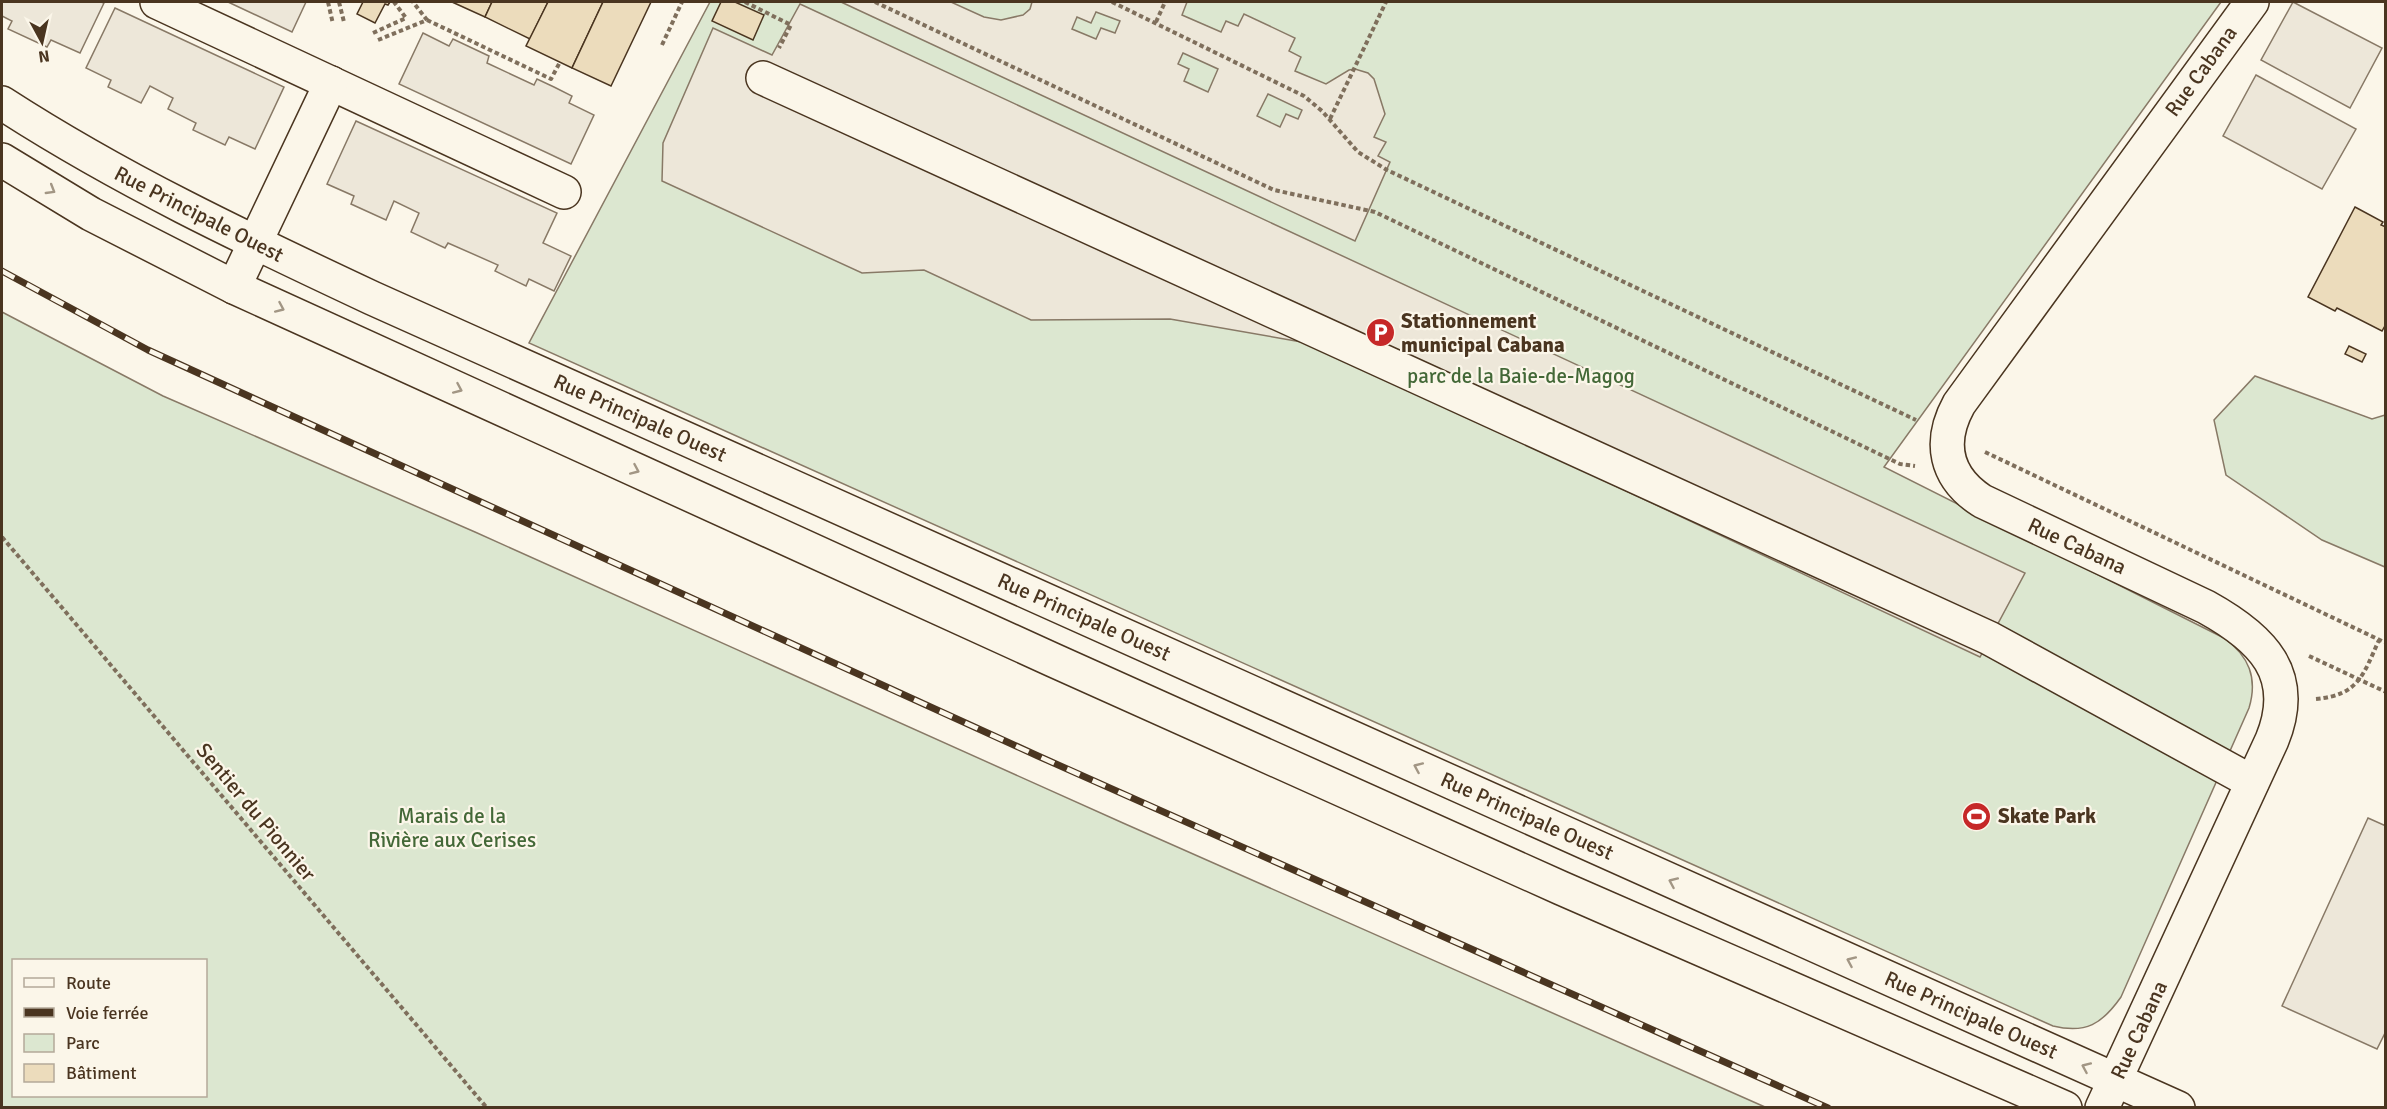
<svg xmlns="http://www.w3.org/2000/svg" width="2387" height="1109" font-family="Signika,sans-serif">
  <rect width="100%" height="100%" fill="#fbf6e9"/>
  <!-- green -->
  <g fill="#dce7d0" stroke="#887966" stroke-width="1.5" fill-rule="evenodd">
    <path d="M710 2H2221L1884 467 2224 638C2249 656 2258 678 2249 708L2121 997C2102 1024 2086 1034 2053 1026L529 343Z"/>
    <path d="M2 312 163 396 475 532 1123 823 1765 1107H2ZM206 960V1096H14V960Z"/>
    <path d="M2255 376 2372 419 2385 415V567L2322 540 2226 475 2214 420Z"/>
  </g>
  <!-- parking -->
  <g fill="#ede7d9" stroke="#887966" stroke-width="1.5" fill-rule="evenodd">
    <path d="M2 2H101L104 3 80 53 51 40 47 47 8 29 12 21 2 16Z"/>
    <path d="M228 2H306L292 32Z"/>
    <path d="M841 2H951L984 17 1001 20 1023 15 1030 9 1032 2H1187L1182 15 1221 32 1226 21 1238 26 1244 14 1295 38 1289 51 1301 57 1295 71 1326 84 1349 70 1355 69 1368 73 1374 79 1385 114 1374 137 1386 142 1378 156 1390 162 1355 241ZM1096 12 1120 21 1115 33 1101 28 1096 39 1072 29 1077 17 1091 23ZM1183 53 1218 69 1208 92 1184 81 1189 69 1178 64ZM1268 94 1302 110 1298 119 1286 114 1280 127 1257 116Z"/>
    <path d="M2293 2 2382 48 2350 108 2261 60Z"/>
    <path d="M800 4 2025 573 1980 657 1313 344 1170 319 1031 320 924 270 862 273 662 181 663 143 713 28 772 55Z"/>
    <path d="M115 8 284 87 255 149 229 137 225 145 193 130 196 123 168 109 173 98 150 86 141 103 108 87 111 80 86 68Z"/>
    <path d="M423 33 449 46 453 39 489 56 487 63 534 85 537 79 554 87 572 96 569 103 594 115 571 164 399 84Z"/>
    <path d="M2256 75 2356 129 2322 189 2223 136Z"/>
    <path d="M356 121 557 213 543 243 571 256 554 291 529 279 526 286 495 271 498 265 448 243 445 248 411 232 419 213 394 201 386 220 351 204 354 196 327 184Z"/>
    <path d="M2368 818 2386 826V1031L2377 1049 2282 1006Z"/>
  </g>
  <!-- building -->
  <g fill="#ecdcbc" stroke="#4a3520" stroke-width="1.5">
    <path d="M363 2H390L388 5 385 4 375 23 357 14Z"/>
    <path d="M452 2H492L485 17Z"/>
    <path d="M492 2H548L530 39 485 17Z"/>
    <path d="M548 2H603L572 68 526 46Z"/>
    <path d="M603 2H651L611 86 572 68Z"/>
    <path d="M721 2H735L764 15 753 40 712 21Z"/>
    <path d="M2355 207 2383 222 2381 225 2386 227V324L2382 331 2337 308 2335 311 2308 297Z"/>
    <path d="M2349 346 2366 354 2362 362 2345 354Z"/>
  </g>
  <g fill="none" stroke-linecap="round" stroke-linejoin="round">
    <defs>
      <g id="minor">
        <path d="M157 2 564 192"/>
        <path d="M763 78 1989 638 2252 782"/>
        <path d="M234 287 331 83"/>
        <path d="M2102 1108 2272 740C2299 674 2262 638 2206 607L1982 501C1945 477 1938 442 1959 404L2252 2"/>
      </g>
      <g id="major">
        <path d="M2 103C121 180 244 238 372 298L2178 1108"/>
        <path d="M2 160 91 214 234 287 1053 660 1561 888 2065 1108"/>
      </g>
    </defs>
    <!-- minor casing -->
    <use href="#minor" stroke="#4a3520" stroke-width="36"/>
    <!-- major casing -->
    <use href="#major" stroke="#4a3520" stroke-width="36"/>
    <!-- path -->
    <g stroke="#7f6f5c" stroke-width="4" stroke-dasharray="4.5 3" stroke-linecap="butt">
      <path d="M328 2 333 24"/>
      <path d="M339 2 344 22"/>
      <path d="M745 2 791 25 779 48"/>
      <path d="M875 2 1274 190 1375 212 1900 464 1915 466"/>
      <path d="M1112 2 1304 96 1322 111 1358 152 1387 170 1916 420"/>
      <path d="M427 20 551 79 560 62"/>
      <path d="M1156 22 1165 2"/>
      <path d="M373 33 406 18 394 2"/>
      <path d="M378 40 427 20 413 2"/>
      <path d="M662 45 682 2"/>
      <path d="M1330 119 1386 2"/>
      <path d="M1985 452 2386 643"/>
      <path d="M2 537 487 1108"/>
      <path d="M2309 656 2386 692"/>
      <path d="M2316 699C2359 695 2363 675 2379 640"/>
    </g>
    <!-- minor -->
    <use href="#minor" stroke="#fbf6e9" stroke-width="33"/>
    <!-- major -->
    <use href="#major" stroke="#fbf6e9" stroke-width="33"/>
    <defs>
      <path id="rail" d="M2 271 148 350 255 399 1038 756 1828 1108"/>
    </defs>
    <!-- rail casing -->
    <use href="#rail" stroke="#4a3520" stroke-width="7"/>
    <!-- rail -->
    <use href="#rail" stroke="#fbf6e9" stroke-width="4.5" stroke-dasharray="14" stroke-linecap="butt"/>
  </g>
  <!-- one-way arrows -->
  <defs><path id="oneway-chevron" d="M-2-3.5L2.5 0L-2 3.5" fill="none" stroke-width="1.6" stroke-linecap="round" stroke-linejoin="round" transform="scale(1.5)"/></defs>
  <g stroke="#a29684">
    <use href="#oneway-chevron" transform="translate(51 190) rotate(31)"/>
    <use href="#oneway-chevron" transform="translate(280 308) rotate(24)"/>
    <use href="#oneway-chevron" transform="translate(458 389) rotate(24)"/>
    <use href="#oneway-chevron" transform="translate(635 470) rotate(24)"/>
    <use href="#oneway-chevron" transform="translate(1418 767) rotate(-156)"/>
    <use href="#oneway-chevron" transform="translate(1673 882) rotate(-156)"/>
    <use href="#oneway-chevron" transform="translate(1851 961) rotate(-156)"/>
    <use href="#oneway-chevron" transform="translate(2086 1067) rotate(-156)"/>
  </g>
  <!-- icons -->
  <defs>
    <symbol id="parking-disc" viewBox="-11 -11 22 22"><circle r="9.5" fill="#c62828" stroke="#fbf6e9"/><path d="M-3.5-5.5H1a3.5 3.5 0 0 1 0 7H-1V5.5H-3.5ZM-1-3.4V-.6H.8a1.4 1.4 0 0 0 0-2.8Z" fill="#fff"/></symbol>
    <symbol id="stadium-disc" viewBox="-11 -11 22 22"><circle r="9.5" fill="#c62828" stroke="#fbf6e9"/><path d="M0-5a6.5 5 0 1 0 0 10a6.5 5 0 1 0 0-10ZM-3.5-1.8h7v3.6h-7Z" fill="#fff"/></symbol>
  </defs>
  <g fill-rule="evenodd">
    <use href="#parking-disc" x="1364" y="316" width="33" height="33"/>
    <use href="#stadium-disc" x="1960" y="800" width="33" height="33"/>
  </g>
  <g text-anchor="middle" stroke-width="4.5" stroke-linejoin="round" paint-order="stroke">
    <!-- street labels -->
    <g font-size="21" fill="#4a3520" stroke="#fbf6e9">
      <text transform="translate(2201 71) rotate(-54)" y="7">Rue Cabana</text>
      <text transform="translate(199 214) rotate(27)" y="7">Rue Principale Ouest</text>
      <text transform="translate(640 418) rotate(24)" y="7">Rue Principale Ouest</text>
      <text transform="translate(2077 546) rotate(25)" y="7">Rue Cabana</text>
      <text transform="translate(1084 617) rotate(24)" y="7">Rue Principale Ouest</text>
      <text transform="translate(256 812) rotate(50)" y="7">Sentier du Pionnier</text>
      <text transform="translate(1527 816) rotate(24)" y="7">Rue Principale Ouest</text>
      <text transform="translate(1971 1015) rotate(24)" y="7">Rue Principale Ouest</text>
      <text transform="translate(2139 1030) rotate(-65)" y="7">Rue Cabana</text>
    </g>
    <!-- poi labels -->
    <g font-size="21" font-weight="bold" fill="#4a3520" stroke="#fbf6e9" text-anchor="start">
      <text x="1401" y="328">Stationnement<tspan x="1401" dy="24">municipal Cabana</tspan></text>
      <text x="1998" y="823">Skate Park</text>
    </g>
    <!-- park labels -->
    <g font-size="21" fill="#436837" stroke="#fbf6e9">
      <text x="1521" y="383">parc de la Baie-de-Magog</text>
      <text x="452" y="823">Marais de la<tspan x="452" dy="24">Rivière aux Cerises</tspan></text>
    </g>
  </g>
  <!-- border -->
  <rect width="2387" height="1109" fill="none" stroke="#4a3520" stroke-width="6"/>
  <!-- legend -->
  <rect x="12" y="959" width="195" height="138" fill="#fbf6e9" stroke="#b4a999" stroke-width="1.5"/>
  <rect x="24" y="978" width="30" height="9" fill="#fbf6e9" stroke="#b4a999" stroke-width="1.5"/>
  <text x="66" y="989" font-size="18" fill="#4a3520">Route</text>
  <rect x="24" y="1008" width="30" height="9" fill="#4a3520" stroke="#b4a999" stroke-width="1.5"/>
  <text x="66" y="1019" font-size="18" fill="#4a3520">Voie ferrée</text>
  <rect x="24" y="1034" width="30" height="18" fill="#dce7d0" stroke="#b4a999" stroke-width="1.5"/>
  <text x="66" y="1049" font-size="18" fill="#4a3520">Parc</text>
  <rect x="24" y="1064" width="30" height="18" fill="#ecdcbc" stroke="#b4a999" stroke-width="1.5"/>
  <text x="66" y="1079" font-size="18" fill="#4a3520">Bâtiment</text>
  <!-- north arrow -->
  <g transform="translate(42 42) rotate(172)" stroke="#fbf6e9" stroke-width="4.5" paint-order="stroke">
  <path d="M0-4.5L10 22L0 15L-10 22Z" fill="#4a3520"/>
  <text y="-9" font-size="16" font-weight="bold" text-anchor="middle" fill="#4a3520">N</text>
  </g>
</svg>
